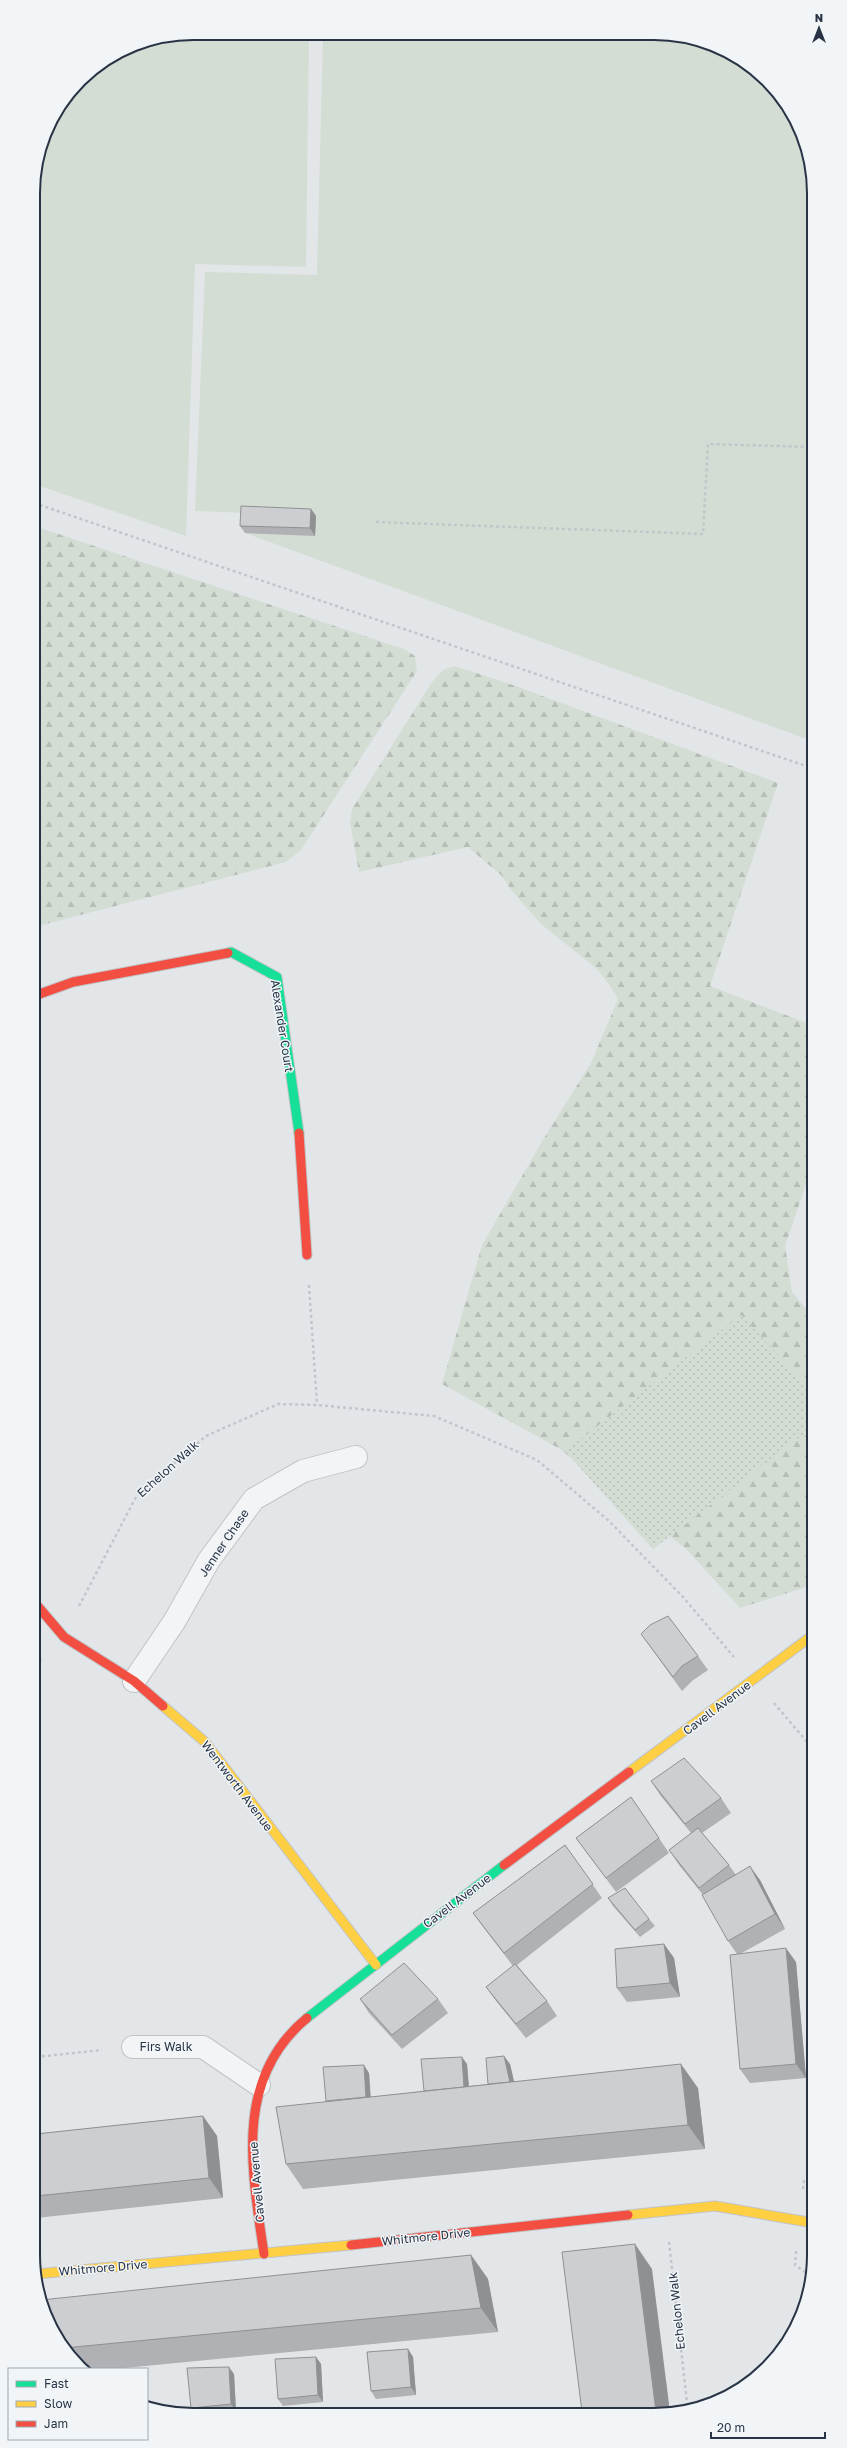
<svg xmlns="http://www.w3.org/2000/svg" width="847" height="2448" font-family="'Golos Text',sans-serif">
  <defs>
    <pattern id="forest-firs" width="22" height="20" patternUnits="userSpaceOnUse"><rect width="22" height="20" fill="#d4ddd4"/><path d="M5 1l3.5 6h-7zM16 11l3.5 6h-7z" fill="#b6beb7"/></pattern>
    <pattern id="park-dots" width="8" height="8" patternUnits="userSpaceOnUse"><rect width="8" height="8" fill="#d4ddd4"/><path d="M2 2h.1M6 6h.1" fill="none" stroke="#b6beb7" stroke-width="1.8" stroke-linecap="round"/></pattern>
  </defs>
  <rect width="100%" height="100%" fill="#e3e6e9"/>
  <!-- green -->
  <g fill="#d4ddd4">
    <path d="M193 33 309 34 306 267 195 264 186 536 34 484 33 183 49 123 87 73 132 45Z"/>
    <path d="M323 34 685 36 734 54 767 80 793 113 811 162 812 741 245 533 246 513 195 511 205 272 317 275Z"/>
  </g>
  <!-- forest -->
  <g fill="url(#forest-firs)">
    <path d="M34 526 404 649 415 656 417 671 301 850 286 862 34 927Z"/>
    <path d="M455 666 510 684 778 783 710 986 812 1025V1167L785 1246 792 1292 812 1316 813 1585 740 1608 686 1549 560 1449 442 1384 482 1245 544 1138 591 1063 618 999 609 984 596 968 542 925 511 890 502 876 468 847 359 872 350 823 352 809 432 682 443 670Z"/>
  </g>
  <!-- park -->
  <path fill="url(#park-dots)" d="M741 1315 813 1392V1427L653 1549 565 1451Z"/>
  <g fill="none" stroke-linecap="round" stroke-linejoin="round">
    <defs>
      <g id="street">
        <path d="M134 1681 174 1622 209 1560 254 1499 303 1471 356 1457"/>
        <path d="M133 2047H203L259 2085"/>
      </g>
      <g id="fast">
        <path d="M228 953 231 952 277 977 299 1133"/>
        <path d="M307 2018 504 1865"/>
      </g>
      <g id="slow">
        <path d="M163 1706 205 1742 376 1965"/>
        <path d="M629 1772 813 1635"/>
        <path d="M628 2215 715 2206 814 2223"/>
        <path d="M36 2274 351 2245"/>
      </g>
      <g id="jam">
        <path d="M34 996 73 982 228 953"/>
        <path d="M299 1133 307 1255"/>
        <path d="M35 1603 64 1637 134 1681 163 1706"/>
        <path d="M504 1865 629 1772"/>
        <path d="M351 2245 628 2215"/>
        <path d="M264 2254C252 2171 233 2079 307 2018"/>
      </g>
    </defs>
    <!-- street casing -->
    <use href="#street" stroke="#c1c4c7" stroke-width="24"/>
    <!-- fast casing -->
    <use href="#fast" stroke="#c1c4c7" stroke-width="11"/>
    <!-- slow casing -->
    <use href="#slow" stroke="#c1c4c7" stroke-width="11"/>
    <!-- jam casing -->
    <use href="#jam" stroke="#c1c4c7" stroke-width="11"/>
    <!-- path -->
    <g stroke="#c2c5c9" stroke-width="2.5" stroke-dasharray="3 3" stroke-linecap="butt">
      <path d="M34 503 812 768"/>
      <path d="M376 522 703 534 708 444 810 447 809 411"/>
      <path d="M309 1285 317 1405"/>
      <path d="M79 1606 137 1495 206 1436 278 1404 317 1405 434 1416 537 1460 609 1521 682 1596 734 1657"/>
      <path d="M35 1666 42 1659"/>
      <path d="M774 1703 808 1743 813 1759"/>
      <path d="M36 2057 102 2050"/>
      <path d="M803 2189 804 2181 814 2180"/>
      <path d="M669 2242 688 2411"/>
      <path d="M796 2251 795 2265 811 2276"/>
    </g>
    <!-- street -->
    <use href="#street" stroke="#f3f4f6" stroke-width="22"/>
    <!-- fast -->
    <use href="#fast" stroke="#16e098" stroke-width="9"/>
    <!-- slow -->
    <use href="#slow" stroke="#ffcf43" stroke-width="9"/>
    <!-- jam -->
    <use href="#jam" stroke="#f24e42" stroke-width="9"/>
  </g>
  <!-- wall -->
  <g fill="#afb1b4">
    <path d="M311 509 316 516 315 536 245 533 240 526Z"/>
    <path d="M641 1634 698 1656 708 1670 692 1681 682 1691Z"/>
    <path d="M651 1781 721 1798 731 1813 702 1833 729 1865 736 1875 760 1880 785 1929 740 1954 796 1962 806 2078 750 2083 740 2069 737 1954 728 1941 703 1895 679 1865 669 1850 691 1833 660 1795Z"/>
    <path d="M631 1797 669 1853 616 1892 576 1838Z"/>
    <path d="M565 1845 602 1898 517 1965 547 2001 557 2016 526 2038 496 2001 486 1987 513 1966 483 1927 473 1913Z"/>
    <path d="M608 1898 649 1919 655 1926 640 1937 613 1906Z"/>
    <path d="M664 1944 674 1958 680 1997 627 2002 617 1988Z"/>
    <path d="M360 1999H438L448 2013 402 2049 369 2013Z"/>
    <path d="M467 2064 469 2086 488 2084 510 2064 514 2081 698 2088 705 2149 303 2189 286 2164 326 2101 369 2073 371 2097 424 2091Z"/>
    <path d="M203 2116 217 2136 223 2198 36 2218V2134Z"/>
    <path d="M471 2255 488 2279 498 2332 114 2369H81L54 2335Z"/>
    <path d="M408 2349 413 2357 416 2395 376 2399 371 2391Z"/>
    <path d="M316 2357 321 2364 323 2402 283 2406 278 2399Z"/>
    <path d="M234 2374 236 2411 230 2412H193L191 2408Z"/>
  </g>
  <!-- shaded-wall -->
  <g fill="#8f9092">
    <path d="M311 509 316 516 315 536 310 528Z"/>
    <path d="M750 1866 760 1880 785 1929 775 1914Z"/>
    <path d="M664 1944 674 1958 680 1997 670 1983Z"/>
    <path d="M786 1948 796 1962 806 2078 796 2064Z"/>
    <path d="M504 2056 510 2064 517 2095 511 2087Z"/>
    <path d="M462 2057 467 2064 470 2102 464 2094Z"/>
    <path d="M681 2064 698 2088 705 2149 688 2125Z"/>
    <path d="M364 2065 369 2073 371 2111 366 2103Z"/>
    <path d="M203 2116 217 2136 223 2198 209 2178Z"/>
    <path d="M635 2244 652 2269 670 2412H656Z"/>
    <path d="M471 2255 488 2279 498 2332 481 2308Z"/>
    <path d="M408 2349 413 2357 416 2395 411 2387Z"/>
    <path d="M316 2357 321 2364 323 2402 318 2395Z"/>
    <path d="M229 2367 234 2374 236 2411 231 2404Z"/>
  </g>
  <!-- building -->
  <g fill="#ccced1" stroke="#8f9092">
    <path d="M241 506 311 509 310 528 240 526Z"/>
    <path d="M668 1616 698 1656 682 1666 673 1677 641 1634 650 1625Z"/>
    <path d="M684 1758 721 1798 685 1824 651 1781Z"/>
    <path d="M631 1797 659 1838 606 1878 576 1838Z"/>
    <path d="M698 1828 729 1865 699 1888 669 1850Z"/>
    <path d="M565 1845 593 1884 504 1953 473 1913Z"/>
    <path d="M750 1866 775 1914 728 1941 702 1895Z"/>
    <path d="M625 1888 649 1919 635 1930 608 1898Z"/>
    <path d="M664 1944 670 1983 617 1988 615 1949Z"/>
    <path d="M786 1948 796 2064 740 2069 730 1955Z"/>
    <path d="M404 1963 438 1999 392 2035 360 1999Z"/>
    <path d="M515 1964 547 2001 516 2024 486 1987Z"/>
    <path d="M504 2056 510 2082 488 2084 486 2058Z"/>
    <path d="M462 2057 464 2087 424 2091 421 2059Z"/>
    <path d="M681 2064 688 2125 286 2164 276 2107Z"/>
    <path d="M364 2065 366 2097 326 2101 323 2067Z"/>
    <path d="M203 2116 209 2178 36 2196V2134Z"/>
    <path d="M635 2244 656 2412H582L562 2252Z"/>
    <path d="M471 2255 481 2308 64 2348 54 2335 41 2300Z"/>
    <path d="M408 2349 411 2387 371 2391 367 2352Z"/>
    <path d="M316 2357 318 2395 278 2399 275 2359Z"/>
    <path d="M229 2367 231 2404 191 2408 187 2368Z"/>
  </g>
  <g text-anchor="middle" stroke-width="3" stroke-linejoin="round" paint-order="stroke">
    <!-- street labels -->
    <g font-size="12" fill="#283445" stroke="#f1f5f8">
      <text transform="translate(282 1026) rotate(81)" y="4">Alexander Court</text>
      <text transform="translate(168 1469) rotate(-42)" y="4">Echelon Walk</text>
      <text transform="translate(224 1543) rotate(-56)" y="4">Jenner Chase</text>
      <text transform="translate(717 1708) rotate(-37)" y="4">Cavell Avenue</text>
      <text transform="translate(237 1786) rotate(53)" y="4">Wentworth Avenue</text>
      <text transform="translate(457 1901) rotate(-37)" y="4">Cavell Avenue</text>
      <text x="166" y="2051">Firs Walk</text>
      <text transform="translate(257 2182) rotate(-95)" y="4">Cavell Avenue</text>
      <text transform="translate(426 2237) rotate(-6)" y="4">Whitmore Drive</text>
      <text transform="translate(103 2268) rotate(-5)" y="4">Whitmore Drive</text>
      <text transform="translate(677 2311) rotate(-96)" y="4">Echelon Walk</text>
    </g>
  </g>
  <!-- crop -->
  <path d="M0 0H847V2448H0ZM193 40H654A153 153 0 0 1 807 193V2255A153 153 0 0 1 654 2408H193A153 153 0 0 1 40 2255V193A153 153 0 0 1 193 40Z" fill="#f1f5f8" fill-rule="evenodd"/>
  <path fill="none" stroke="#283445" stroke-width="2" d="M193 40H654A153 153 0 0 1 807 193V2255A153 153 0 0 1 654 2408H193A153 153 0 0 1 40 2255V193A153 153 0 0 1 193 40Z"/>
  <!-- legend -->
  <rect x="8" y="2368" width="140" height="72" fill="#f1f5f8" stroke="#a1a8b0"/>
  <rect x="16" y="2381" width="20" height="6" fill="#16e098" stroke="#a1a8b0"/>
  <text x="44" y="2388" font-size="12" fill="#283445">Fast</text>
  <rect x="16" y="2401" width="20" height="6" fill="#ffcf43" stroke="#a1a8b0"/>
  <text x="44" y="2408" font-size="12" fill="#283445">Slow</text>
  <rect x="16" y="2421" width="20" height="6" fill="#f24e42" stroke="#a1a8b0"/>
  <text x="44" y="2428" font-size="12" fill="#283445">Jam</text>
  <!-- north arrow -->
  <g transform="translate(819 28)" stroke="#f1f5f8" stroke-width="3" paint-order="stroke">
  <path d="M0-3L7 15L0 10L-7 15Z" fill="#283445"/>
  <text y="-6" font-size="11" font-weight="bold" text-anchor="middle" fill="#283445">N</text>
  </g>
  <!-- scale -->
  <path d="M711 2432v6h114v-6" fill="none" stroke="#283445" stroke-width="2"/>
  <text x="717" y="2432" font-size="12" fill="#283445" stroke="#f1f5f8" stroke-width="3" paint-order="stroke">20 m</text>
</svg>
